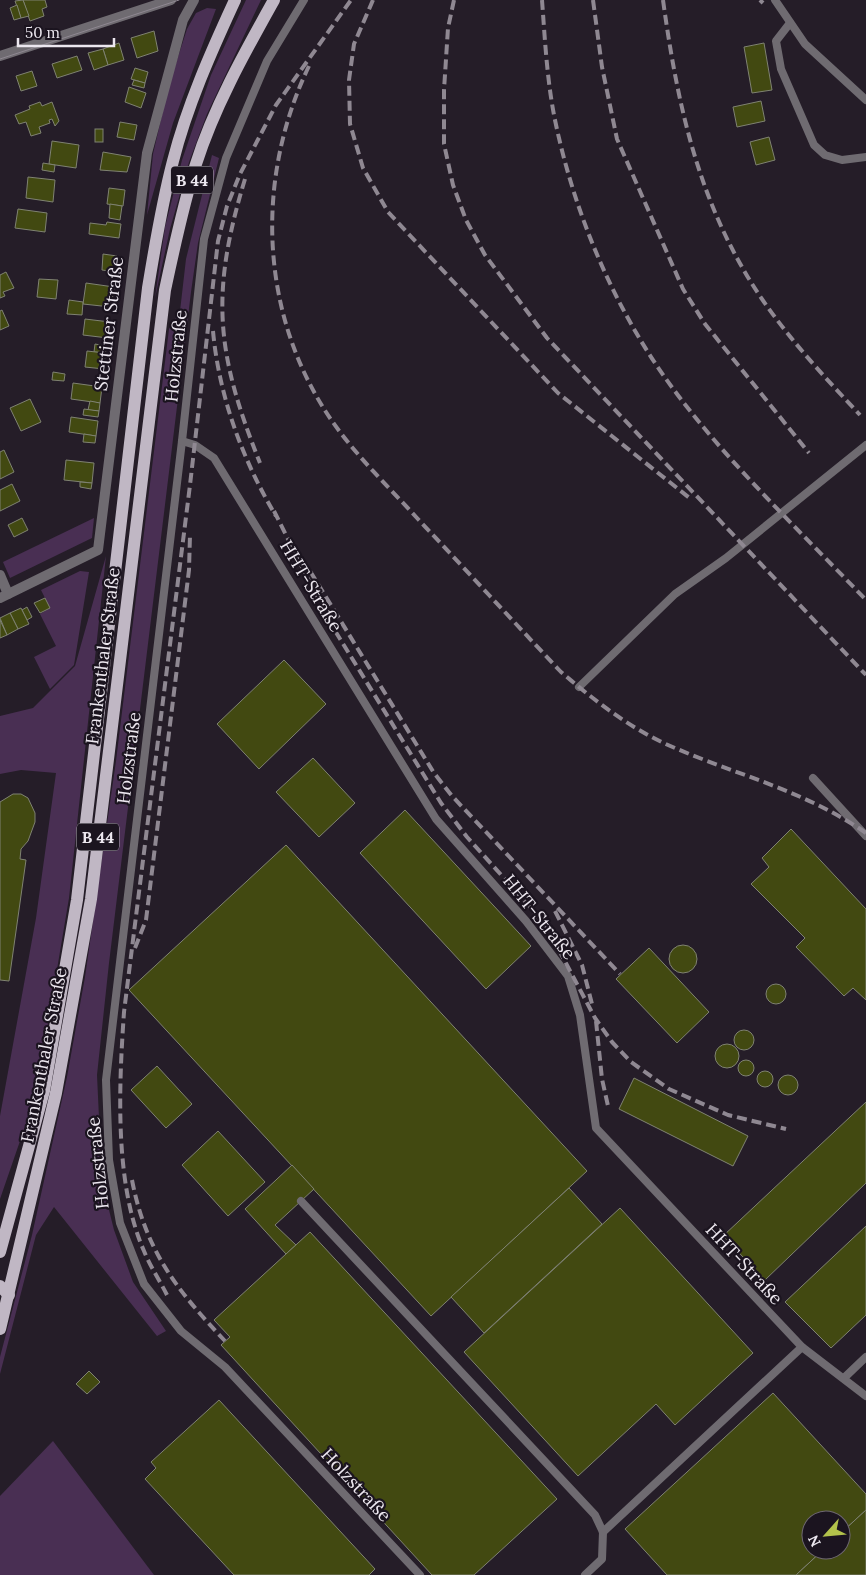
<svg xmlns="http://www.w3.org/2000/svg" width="866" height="1575" font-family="Lora,serif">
  <rect width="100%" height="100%" fill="#251d28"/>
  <!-- green -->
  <g fill="#492f53">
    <path d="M246 0H261L207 114 189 162 170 229 155 298 165 227 182 160 211 75Z"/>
    <path d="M207 8 216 9 173 123 147 215 153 154 169 85 187 29 196 13Z"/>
    <path d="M212 155 219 158 198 243 191 292 109 963 97 1075 102 1182 114 1230 133 1282 166 1331 157 1336 54 1207 36 1235 0 1374V1357L32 1235 67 1077 85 977 116 761 169 329 180 311 186 259Z"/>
    <path d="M94 518 92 538 10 578 3 562Z"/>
    <path d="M106 556 69 898 47 1029 30 1112 0 1199V1116L36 918 56 773 21 770 0 774V716L33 708 75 666Z"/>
    <path d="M80 571 89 572 74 665 50 689 34 657 56 646 40 614 50 608 41 590Z"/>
    <path d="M53 1441 154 1575H0V1496Z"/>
  </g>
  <!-- building -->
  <g fill="#424911" stroke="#7f8272">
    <path d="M23 0H45L47 7 42 9 44 16 30 21Z"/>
    <path d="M23 0 29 16 21 18 15 1Z"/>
    <path d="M17 5 21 18 14 20 10 8Z"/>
    <path d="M154 31 158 51 137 58 131 38Z"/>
    <path d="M119 43 124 60 108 65 103 49Z"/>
    <path d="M764 43 772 90 752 93 744 47Z"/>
    <path d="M103 49 108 65 94 70 88 53Z"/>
    <path d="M77 56 82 70 57 78 52 64Z"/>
    <path d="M135 68 148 72 145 83 131 79Z"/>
    <path d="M32 71 37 86 21 91 16 76Z"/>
    <path d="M134 80 145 83 144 88 132 85Z"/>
    <path d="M129 87 146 93 141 108 125 102Z"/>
    <path d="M761 101 765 121 737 127 733 107Z"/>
    <path d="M40 102 42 106 52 102 59 121 55 126 52 119 49 120 50 123 39 127 41 133 31 136 26 122 19 124 15 115 30 109 29 106Z"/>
    <path d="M120 122 137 125 134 140 117 137Z"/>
    <rect x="95" y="129" width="8" height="13"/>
    <path d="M769 137 775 160 756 165 750 142Z"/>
    <path d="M52 141 79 145 76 168 49 164Z"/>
    <path d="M103 152 131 157 127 172 100 170Z"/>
    <path d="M43 163 55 165 54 172 42 170Z"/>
    <path d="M28 177 55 180 53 202 26 198Z"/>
    <path d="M109 188 125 190 123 206 107 204Z"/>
    <path d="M110 204 122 206 120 220 109 218Z"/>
    <path d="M18 209 47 213 45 232 15 228Z"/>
    <path d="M107 222 121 224 119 238 89 234 90 223 106 225Z"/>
    <path d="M103 254 117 256 116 272 102 270Z"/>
    <path d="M6 272 14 288 3 292 5 296 0 298V275Z"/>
    <path d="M39 279 58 280 56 299 37 297Z"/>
    <path d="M86 283 114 287 111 307 83 304Z"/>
    <path d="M69 300 83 302 82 315 67 314Z"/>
    <path d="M2 310 9 326 0 330V311Z"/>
    <path d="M85 319 110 322 108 338 83 335Z"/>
    <path d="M95 344 106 346 105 353 94 352Z"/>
    <path d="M87 351 105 353 104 369 85 367Z"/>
    <path d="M53 372 65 374 64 381 52 380Z"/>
    <path d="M73 383 102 387 100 403 71 399Z"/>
    <path d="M30 399 41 422 21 431 10 408Z"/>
    <path d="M90 401 100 403 99 411 88 410Z"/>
    <path d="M84 409 99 411 98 417 83 415Z"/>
    <path d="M71 417 98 421 96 436 69 432Z"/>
    <path d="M84 434 96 436 95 443 83 442Z"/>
    <path d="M4 450 14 472 0 479V452Z"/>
    <path d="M66 460 94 463 92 483 64 480Z"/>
    <path d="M80 482 92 483 91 489 80 487Z"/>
    <path d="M12 484 20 501 0 511V490Z"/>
    <path d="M22 518 28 530 14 537 8 525Z"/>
    <path d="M45 598 50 608 40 613 34 603Z"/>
    <path d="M27 607 32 617 27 620 22 610Z"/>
    <path d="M21 608 29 624 18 629 10 613Z"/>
    <path d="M10 613 18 629 7 635 0 618Z"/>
    <path d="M0 620 7 635 0 638Z"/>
    <path d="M284 660 326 704 259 769 217 724Z"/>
    <path d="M313 758 355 803 319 837 276 792Z"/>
    <path d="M13 794H21L28 798 35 813V822L28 841 21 849 20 859 26 860 9 981 0 980V802Z"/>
    <path d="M405 810 531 946 486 989 360 853Z"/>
    <path d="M791 829 866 909V1000L853 988 844 996 796 947 805 938 751 884 769 867 762 858Z"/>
    <path d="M286 845 587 1171 431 1316 129 990Z"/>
    <circle cx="683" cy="959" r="14"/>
    <path d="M649 948 709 1012 677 1043 616 979Z"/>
    <circle cx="776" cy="994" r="10"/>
    <circle cx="744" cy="1040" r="10"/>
    <circle cx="727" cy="1056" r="12"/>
    <circle cx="746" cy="1068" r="8"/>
    <path d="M157 1066 192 1104 166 1128 131 1090Z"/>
    <circle cx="765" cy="1079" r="8"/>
    <circle cx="788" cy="1085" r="10"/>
    <path d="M634 1078 748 1136 733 1166 619 1109Z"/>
    <path d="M866 1102V1183L765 1280 723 1236Z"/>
    <path d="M218 1131 265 1182 228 1216 182 1165Z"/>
    <path d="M292 1165 314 1189 275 1225 296 1245 286 1254 245 1209Z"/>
    <path d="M569 1188 602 1224 484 1333 451 1297Z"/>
    <path d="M620 1208 753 1353 675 1425 656 1404 578 1476 464 1352Z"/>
    <path d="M866 1226V1315L831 1348 785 1302Z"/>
    <path d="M310 1232 557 1499 474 1575H432L221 1345 230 1337 214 1320Z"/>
    <path d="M89 1371 100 1382 87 1394 76 1384Z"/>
    <path d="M773 1393 866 1494V1510L841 1533V1520H811V1550H823L796 1575H667L625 1529Z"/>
    <path d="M219 1400 375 1569 369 1575H234L145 1479 156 1468 151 1462Z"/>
    <path d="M866 1510V1575H796L823 1550H841V1533Z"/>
  </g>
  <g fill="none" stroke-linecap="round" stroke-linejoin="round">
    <!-- service -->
    <g stroke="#6f6b71" stroke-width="8">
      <path d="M304 0 267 61 226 158 204 239 182 441 106 1080 109 1160 120 1223 144 1284 181 1331 225 1367 420 1575"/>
      <path d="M775 0 805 44 866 100"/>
      <path d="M790 23 776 41 781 69 814 145 825 155 842 160 866 157"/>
      <path d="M182 441 195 445 214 458 436 819 526 921 568 976 580 1015 596 1128 802 1347 866 1396"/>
      <path d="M579 687 675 594 726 558 866 445"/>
      <path d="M813 778 866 836"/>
      <path d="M301 1201 595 1515 603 1532 602 1559 585 1575"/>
      <path d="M844 1378 866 1357"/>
      <path d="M603 1532 802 1347"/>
    </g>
    <!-- minor -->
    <g stroke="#6f6b71" stroke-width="10">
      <path d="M0 56 171 0"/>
      <path d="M0 575 8 594"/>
      <path d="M0 598 98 550 147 153 183 20 194 0"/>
    </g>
    <!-- primary -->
    <g stroke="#c0b7c4" stroke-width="12">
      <path d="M0 1252 44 1091 77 900 148 288C155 245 162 203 173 161 187 106 211 52 235 0"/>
      <path d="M0 1286 9 1295"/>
      <path d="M0 1329 56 1093 91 899 165 290C174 248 183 205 196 164 214 107 245 52 274 0"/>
    </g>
    <!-- tram -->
    <path stroke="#8f8892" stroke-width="1" d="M0 59 179 0"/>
    <!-- rail -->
    <g stroke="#8f8892" stroke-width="4" stroke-dasharray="10 5" stroke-linecap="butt">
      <path d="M373 0 354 44 349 80 350 124 363 168 388 212 558 393 692 500"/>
      <path d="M454 0 448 28 444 90V144L453 185 466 220 485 255 547 338 866 675"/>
      <path d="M542 0C545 40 547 81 555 120 575 217 617 315 677 394 733 468 802 533 866 600"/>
      <path d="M593 0 602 67 617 139 683 289 705 324 809 453"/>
      <path d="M663 0C676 94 694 183 742 267 773 322 817 369 860 415"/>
      <path d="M760 0 763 3"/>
      <path d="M309 66C256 176 259 308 326 412 351 451 386 484 417 518 465 569 513 621 561 672 594 700 628 727 668 745 736 775 804 790 866 833"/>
      <path d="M245 179C210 294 216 353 260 463"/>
      <path d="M213 331C219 396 242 459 276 516"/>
      <path d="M274 511 329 621 441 803 467 837 531 908 550 933 595 1018 612 1042 631 1062 669 1089 728 1115 786 1129"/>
      <path d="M310 571 434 773 452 796 620 974"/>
      <path d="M555 911 582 965 592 1004"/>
      <path d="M135 948 146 920 189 570 190 535"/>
      <path d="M596 1021 602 1079 608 1106"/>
      <path d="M132 1180C146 1252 177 1290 225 1341"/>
      <path d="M167 1295C160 1281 150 1266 144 1251 114 1183 119 1085 124 1012L190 485 218 241 227 206 240 174 276 105 351 0"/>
    </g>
  </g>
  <g text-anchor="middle" stroke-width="4.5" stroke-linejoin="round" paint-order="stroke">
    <!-- shield labels -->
    <g fill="#1b141f" stroke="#ada8b1" stroke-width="1">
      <rect x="171" y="166.5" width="42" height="27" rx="4"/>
      <rect x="77" y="823.5" width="42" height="27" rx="4"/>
    </g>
    <g font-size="16" font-weight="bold" fill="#ece7ef">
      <text x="192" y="186">B 44</text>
      <text x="98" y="843">B 44</text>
    </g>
    <!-- street labels -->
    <g font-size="18" fill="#ece7ef" stroke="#1b141f">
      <text transform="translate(109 324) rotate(-83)" y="6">Stettiner Straße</text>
      <text transform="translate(176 356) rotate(-84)" y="6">Holzstraße</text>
      <text transform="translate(311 586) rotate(59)" y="6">HHT-Straße</text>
      <text transform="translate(103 656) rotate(-83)" y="6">Frankenthaler Straße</text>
      <text transform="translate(129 758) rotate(-83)" y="6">Holzstraße</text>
      <text transform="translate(539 917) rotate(51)" y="6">HHT-Straße</text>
      <text transform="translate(44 1055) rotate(-79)" y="6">Frankenthaler Straße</text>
      <text transform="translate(98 1163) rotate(-96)" y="6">Holzstraße</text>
      <text transform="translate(744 1264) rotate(47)" y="6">HHT-Straße</text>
      <text transform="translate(356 1485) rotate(47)" y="6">Holzstraße</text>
    </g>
  </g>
  <!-- north arrow -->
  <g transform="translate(826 1535) rotate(243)"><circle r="24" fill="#1b141f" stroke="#6f6872"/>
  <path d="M0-4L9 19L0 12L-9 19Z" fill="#b3c24b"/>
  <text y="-8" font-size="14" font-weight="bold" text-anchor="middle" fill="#ece7ef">N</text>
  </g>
  <!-- scale -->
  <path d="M18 38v8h96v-8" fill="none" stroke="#ece7ef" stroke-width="2.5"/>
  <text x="25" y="38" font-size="15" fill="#ece7ef" stroke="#1b141f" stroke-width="4" paint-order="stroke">50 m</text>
</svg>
